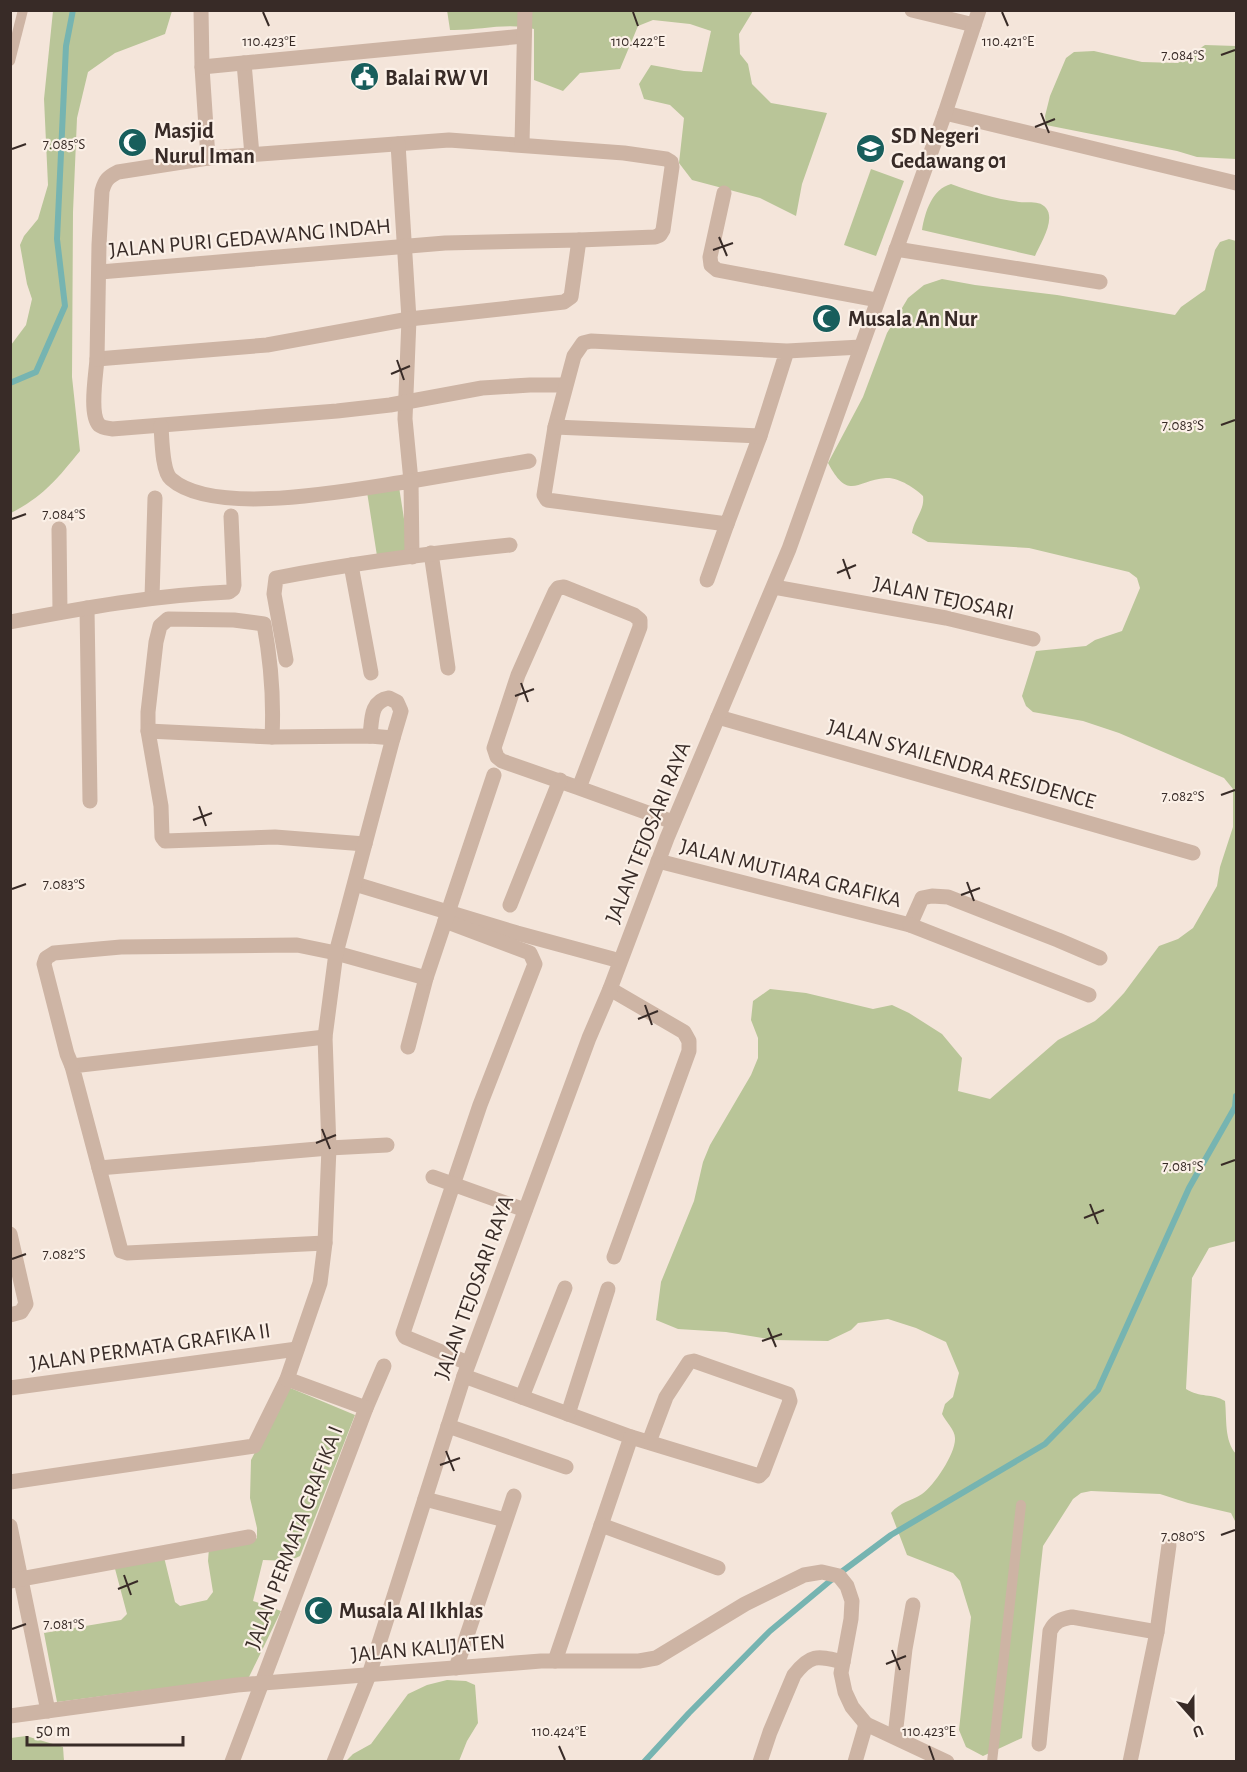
<svg xmlns="http://www.w3.org/2000/svg" width="1247" height="1772" font-family="'Alegreya Sans',sans-serif">
  <rect width="100%" height="100%" fill="#f4e5da"/>
  <!-- green -->
  <g fill="#b9c598">
    <path d="M447 10 753 11 739 34 740 54 748 64 752 84 771 103 827 113 802 184 796 216 760 198 692 180 679 163 684 118 670 105 644 99 639 84 651 65 684 71 702 72 711 31 690 24 653 20 638 26 620 69 580 73 563 91 534 80V29C507 22 478 31 450 30Z"/>
    <path d="M53 11H172L165 34 115 53 88 72 77 118 73 212 72 377 80 451C57 479 44 496 11 513V345L26 325 32 299 27 284 20 245 24 236 38 219 48 185 44 99Z"/>
    <path d="M1205 45 1236 46V159L1197 157 1177 151 1046 125 1045 116 1050 96 1066 58 1074 52 1094 51 1142 62 1178 63Z"/>
    <path d="M871 169 904 181 876 256 844 245Z"/>
    <path d="M951 184C973 192 996 199 1019 202 1028 203 1040 200 1046 208 1056 220 1040 244 1035 256L922 230C925 212 932 189 951 184Z"/>
    <path d="M1229 239 1236 241V1241L1209 1248 1192 1278 1186 1389C1200 1398 1212 1393 1225 1401 1227 1419 1224 1440 1236 1454V1523L1231 1513 1188 1503 1160 1494 1091 1491 1081 1493 1073 1499 1043 1546 1022 1738 983 1756 966 1747 959 1730 971 1617 960 1581 953 1573 907 1555 891 1513C900 1502 911 1501 922 1494 934 1486 956 1453 955 1438 955 1430 946 1422 942 1414L945 1404 953 1397 959 1373 946 1342 916 1328 888 1319 858 1323 851 1330 828 1341 774 1340 726 1332 678 1329 656 1320 661 1282 694 1201 703 1162 710 1145 751 1075 758 1058V1038L751 1020 753 1001 770 989 806 993 873 1009 892 1005 909 1013 942 1034 962 1058 958 1091 990 1099 1058 1040 1095 1021 1109 1009 1124 993 1159 946 1178 939 1193 928 1217 886 1220 867 1233 827V789L1224 778 1119 733 1083 721 1033 712 1026 706 1022 696 1036 651 1086 646 1095 640 1122 631 1140 588 1137 578 1129 572 1029 548 928 542 912 533C914 519 925 510 923 496 915 488 898 477 886 478 856 480 849 502 828 463L863 397 887 333 908 298 924 285 942 279 975 285 1057 295 1175 315 1181 307 1205 290 1215 250 1220 242Z"/>
    <path d="M399 487 409 551 377 556 367 492Z"/>
    <path d="M288 1387 355 1415 300 1556 289 1561 263 1560 253 1601 281 1611 249 1677 57 1702 44 1633 121 1620 127 1614 114 1565 164 1557 175 1602 180 1606 207 1600 213 1592 208 1561 209 1548 251 1542 257 1538V1528L250 1498 251 1460Z"/>
    <path d="M447 1680 466 1681 475 1685 478 1723 467 1741 459 1761H346L353 1754 371 1744 408 1694 427 1685Z"/>
    <path d="M26 1736 63 1747 64 1761H11V1738Z"/>
  </g>
  <g fill="none" stroke-linecap="round" stroke-linejoin="round">
    <!-- stream -->
    <g stroke="#76b4b1" stroke-width="6">
      <path d="M10 383 36 372 65 306 57 239 66 46 73 10"/>
      <path d="M644 1762 689 1713 770 1631 836 1576 891 1535 1045 1444 1098 1390 1189 1188 1235 1107 1236 1096"/>
    </g>
    <!-- service -->
    <g stroke="#cdb4a4" stroke-width="10">
      <path d="M10 61 23 10"/>
      <path d="M992 1762 1021 1505"/>
    </g>
    <!-- minor -->
    <g stroke="#cdb4a4" stroke-width="15">
      <path d="M201 10 202 67 208 158 449 140 624 153 666 159 671 162 672 167 663 230 660 235 655 237 579 240"/>
      <path d="M912 10 974 25"/>
      <path d="M244 63 252 155"/>
      <path d="M202 67 524 36"/>
      <path d="M945 113 1236 183"/>
      <path d="M398 144 409 319 405 419 411 481 529 461"/>
      <path d="M522 144 525 10"/>
      <path d="M724 193 710 257 711 265 717 270 877 300"/>
      <path d="M896 249 1100 282"/>
      <path d="M100 272 445 243 579 240 571 297 564 302 409 319 267 345 97 359C96 374 89 414 99 425 103 428 107 428 112 429L337 411 390 405 482 388 530 385H565"/>
      <path d="M787 351 760 436 727 524 547 500 544 495 555 427 574 356 583 343 591 341 787 351 861 347"/>
      <path d="M97 359 99 245 102 191C105 180 108 177 118 172L208 158"/>
      <path d="M161 426C162 439 162 471 171 479 215 518 355 489 411 481L412 557"/>
      <path d="M555 427 760 436"/>
      <path d="M59 529 60 612"/>
      <path d="M431 553 448 668"/>
      <path d="M351 565 371 673"/>
      <path d="M707 580 727 524"/>
      <path d="M774 587 946 618 1033 639"/>
      <path d="M152 598 155 498"/>
      <path d="M87 608 90 801"/>
      <path d="M10 622C83 608 155 595 229 592L233 589 234 585 231 516"/>
      <path d="M286 660 274 594 276 578C353 563 432 553 510 545"/>
      <path d="M718 717 1193 853"/>
      <path d="M370 736C372 720 370 701 389 698L397 702 401 711 393 738"/>
      <path d="M272 737C274 698 271 662 264 624L234 620 168 619 160 626 156 642 148 712V731L161 806 162 837 165 841 275 837 365 844"/>
      <path d="M579 788 502 761 497 757 494 748 518 675 545 614 555 592 558 588 564 587 634 615 640 620V627L579 788 673 822"/>
      <path d="M658 861 910 925 922 898 932 896 948 897 1058 940 1100 958"/>
      <path d="M355 884 517 933 613 959"/>
      <path d="M510 905 560 780"/>
      <path d="M445 921 530 953 535 964 480 1105 403 1333 405 1337 468 1363"/>
      <path d="M910 925 1089 995"/>
      <path d="M610 989 684 1032 689 1041V1051L614 1257"/>
      <path d="M325 1037 72 1066 121 1251 127 1253 325 1243"/>
      <path d="M408 1047 426 978 494 775"/>
      <path d="M72 1066 67 1054 44 964 46 958 54 953 121 947 297 945 336 953 426 978"/>
      <path d="M99 1168 329 1148 387 1145"/>
      <path d="M433 1177 525 1210"/>
      <path d="M10 1234 26 1304 21 1312 10 1315"/>
      <path d="M464 1376 631 1437 555 1661"/>
      <path d="M10 1388 297 1349"/>
      <path d="M522 1397 565 1288"/>
      <path d="M366 1408 384 1366"/>
      <path d="M568 1414 608 1289"/>
      <path d="M448 1426 566 1467"/>
      <path d="M631 1437 759 1476 763 1472 790 1401 788 1394 694 1361 689 1362 666 1397 649 1442"/>
      <path d="M10 1482 254 1446 287 1379 320 1283 325 1243 329 1148 325 1037 336 953 393 738 370 736 272 737 148 731"/>
      <path d="M425 1499 505 1520"/>
      <path d="M601 1525 718 1568"/>
      <path d="M10 1526 48 1711"/>
      <path d="M10 1581 249 1537"/>
      <path d="M456 1668 514 1496"/>
      <path d="M895 1736 905 1649 913 1605"/>
      <path d="M1039 1744 1050 1631C1055 1621 1061 1619 1072 1617L1157 1632"/>
      <path d="M232 1762 366 1408 287 1379"/>
      <path d="M334 1762 369 1675 464 1376 589 1038 610 989 667 838 789 549 945 113 979 10"/>
      <path d="M760 1762 770 1732 794 1675C811 1653 818 1656 843 1662"/>
      <path d="M855 1762 866 1724"/>
      <path d="M1130 1762 1157 1632 1169 1545"/>
    </g>
    <!-- tertiary -->
    <path stroke="#cdb4a4" stroke-width="15" d="M10 1716 237 1685 541 1661H639L656 1658 745 1604 804 1575 822 1572 839 1576 847 1586 852 1601 851 1619 841 1673 845 1692 852 1707 866 1724 947 1762"/>
  </g>
  <!-- ticks -->
  <path fill="none" stroke="#382b27" stroke-width="2" d="M263 12 269 26M633 12 638 26M1002 12 1008 26M1221 55 1235 50M1041 113 1049 133M1035 127 1055 119M12 149 26 144M719 237 727 256M713 250 733 243M397 360 404 380M391 374 410 366M1221 425 1235 420M12 519 26 514M843 559 850 579M837 573 856 565M521 683 528 702M515 696 534 689M1221 795 1235 790M199 806 206 826M193 820 212 813M967 882 974 901M12 889 26 884M961 895 980 888M645 1005 652 1025M638 1019 658 1011M322 1129 330 1149M316 1143 336 1135M1221 1165 1235 1160M1090 1204 1098 1224M1084 1218 1104 1210M12 1259 26 1254M768 1328 776 1347M762 1341 782 1334M446 1451 454 1471M440 1465 460 1458M1221 1535 1235 1530M124 1575 131 1595M118 1589 138 1581M12 1629 26 1624M892 1650 900 1670M886 1664 906 1656M559 1746 565 1760M929 1746 934 1760"/>
  <!-- icons -->
  <defs>
    <symbol id="civic-disc" viewBox="-11 -11 22 22"><circle r="9.5" fill="#185e5c" stroke="#fbf0e7"/><path d="M-.6-6.5H3V-4.5H.6V-3L4-1V1h2V6H-6V1h2V-1L-.6-3ZM-1.2 2.5V6h2.4V2.5Z" fill="#fff"/></symbol>
    <symbol id="mosque-disc" viewBox="-11 -11 22 22"><circle r="9.5" fill="#185e5c" stroke="#fbf0e7"/><path d="M3.5-4.9A6 6 0 1 0 3.5 4.9A5 5 0 1 1 3.5-4.9Z" fill="#fff"/></symbol>
    <symbol id="school-disc" viewBox="-11 -11 22 22"><circle r="9.5" fill="#185e5c" stroke="#fbf0e7"/><path d="M0-5L7-2L0 1L-7-2ZM-4 1L0 2.5L4 1V4Q0 6-4 4Z" fill="#fff"/></symbol>
  </defs>
  <g fill-rule="evenodd">
    <use href="#civic-disc" x="348" y="60" width="33" height="33"/>
    <use href="#mosque-disc" x="116" y="126" width="33" height="33"/>
    <use href="#school-disc" x="854" y="132" width="33" height="33"/>
    <use href="#mosque-disc" x="810" y="302" width="33" height="33"/>
    <use href="#mosque-disc" x="302" y="1594" width="33" height="33"/>
  </g>
  <g text-anchor="middle" stroke-width="4.5" stroke-linejoin="round" paint-order="stroke">
    <!-- poi labels -->
    <g font-size="22" font-weight="bold" fill="#382b27" stroke="#fbf0e7" text-anchor="start">
      <text x="385" y="85">Balai RW VI</text>
      <text x="154" y="138">Masjid<tspan x="154" dy="25">Nurul Iman</tspan></text>
      <text x="891" y="143">SD Negeri<tspan x="891" dy="25">Gedawang 01</tspan></text>
      <text x="848" y="326">Musala An Nur</text>
      <text x="339" y="1618">Musala Al Ikhlas</text>
    </g>
    <!-- street labels -->
    <g font-size="22" fill="#382b27" stroke="#fbf0e7">
      <text transform="translate(250 237) rotate(-5)" y="8">JALAN PURI GEDAWANG INDAH</text>
      <text transform="translate(944 597) rotate(12)" y="8">JALAN TEJOSARI</text>
      <text transform="translate(962 763) rotate(16)" y="8">JALAN SYAILENDRA RESIDENCE</text>
      <text transform="translate(647 832) rotate(-68)" y="8">JALAN TEJOSARI RAYA</text>
      <text transform="translate(791 872) rotate(14)" y="8">JALAN MUTIARA GRAFIKA</text>
      <text transform="translate(473 1287) rotate(-70)" y="8">JALAN TEJOSARI RAYA</text>
      <text transform="translate(150 1346) rotate(-8)" y="8">JALAN PERMATA GRAFIKA II</text>
      <text transform="translate(293 1537) rotate(-69)" y="8">JALAN PERMATA GRAFIKA I</text>
      <text transform="translate(428 1647) rotate(-5)" y="8">JALAN KALIJATEN</text>
    </g>
  </g>
  <g font-size="15" text-anchor="middle" fill="#382b27" stroke="#fbf0e7" stroke-width="4.5" stroke-linejoin="round" paint-order="stroke">
    <text x="269" y="46">110.423°E</text>
    <text x="638" y="46">110.422°E</text>
    <text x="1008" y="46">110.421°E</text>
    <text x="1183" y="60">7.084°S</text>
    <text x="64" y="149">7.085°S</text>
    <text x="1183" y="430">7.083°S</text>
    <text x="64" y="519">7.084°S</text>
    <text x="1183" y="801">7.082°S</text>
    <text x="64" y="889">7.083°S</text>
    <text x="1183" y="1171">7.081°S</text>
    <text x="64" y="1259">7.082°S</text>
    <text x="1183" y="1541">7.080°S</text>
    <text x="64" y="1629">7.081°S</text>
    <text x="559" y="1736">110.424°E</text>
    <text x="929" y="1736">110.423°E</text>
  </g>
  <!-- border -->
  <rect width="1247" height="1772" fill="none" stroke="#382b27" stroke-width="24"/>
  <!-- north arrow -->
  <g transform="translate(1193 1718) rotate(159)" stroke="#fbf0e7" stroke-width="4.5" paint-order="stroke">
  <path d="M0-4.5L10 22L0 15L-10 22Z" fill="#382b27"/>
  <text y="-9" font-size="16" font-weight="bold" text-anchor="middle" fill="#382b27">U</text>
  </g>
  <!-- scale -->
  <path d="M27 1736v9h156v-9" fill="none" stroke="#382b27" stroke-width="3"/>
  <text x="36" y="1736" font-size="18" fill="#382b27" stroke="#fbf0e7" stroke-width="4.5" paint-order="stroke">50 m</text>
</svg>
